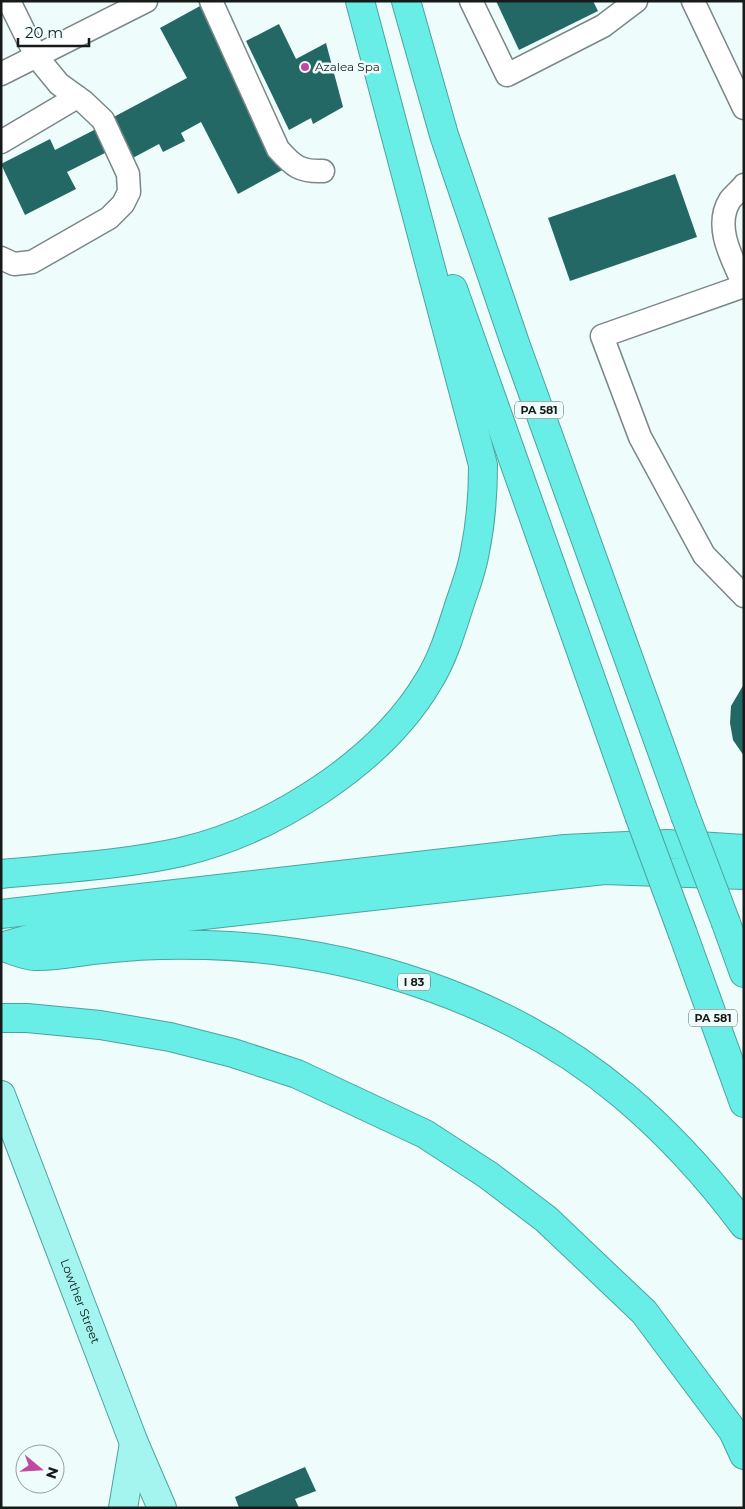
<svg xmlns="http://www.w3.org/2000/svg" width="745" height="1509" font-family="Montserrat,sans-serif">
  <rect width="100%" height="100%" fill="#eefcfb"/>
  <!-- building -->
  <g fill="#236864">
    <path d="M496 1H593L598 11 519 50Z"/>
    <path d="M200 6 286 168 238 194 201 122 181 133 185 141 163 152 159 144 129 160 108 120 187 78 160 28Z"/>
    <path d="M279 24 296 59 326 43 343 107 313 124 311 118 289 130 246 41Z"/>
    <path d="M98 128 109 151 67 172 76 189 25 215 1 164 50 139 55 150Z"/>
    <path d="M675 174 697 237 570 281 548 218Z"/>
    <path d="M744 684V756L733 740 730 723 731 706Z"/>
    <path d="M305 1467 316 1491 295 1499 299 1508H239L235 1497Z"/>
  </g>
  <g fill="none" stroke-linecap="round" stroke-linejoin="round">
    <defs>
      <g id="minor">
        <path d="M211 1 278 149C293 166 300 172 323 171"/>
        <path d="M471 1 507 75 603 26 636 1"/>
        <path d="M693 1 744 108"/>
        <path d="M1 74 146 1"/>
        <path d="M1 142 77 97"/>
        <path d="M744 185C740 190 734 195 730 200 713 227 733 260 744 285"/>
        <path d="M1 258 14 264 32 262 109 218 123 204 129 192 128 174 103 120 84 102 59 84 36 56 9 1"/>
        <path d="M744 286 602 336 640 437 704 555 744 596"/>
      </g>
      <g id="major">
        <path id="s1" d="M1 1095 134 1443 162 1508"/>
        <path d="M123 1508 134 1443"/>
      </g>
      <g id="highway">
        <path d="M406 1 444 135 516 346 685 815"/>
        <path d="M453 289 639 815"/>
        <path d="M1 874C61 868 123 865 181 852 272 831 380 763 428 682 442 660 450 634 458 609 464 590 472 571 475 551 481 522 483 494 483 465L360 1"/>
        <path d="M1 914 565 849 667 844 744 849"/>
        <path d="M726 923 744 973"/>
        <path d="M683 934 744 1103"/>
        <path d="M1 947 53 932 604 870 744 875"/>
        <path d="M3 947C13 950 25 956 35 956 56 957 80 951 102 949 136 945 171 944 206 945 354 949 510 1000 624 1096 669 1134 709 1178 744 1225"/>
        <path d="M1 1018H27L100 1025 170 1037 233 1053 297 1074 425 1134 488 1175 546 1219 644 1312 733 1431 744 1455"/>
      </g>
    </defs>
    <!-- minor casing -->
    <use href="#minor" stroke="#7b8887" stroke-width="25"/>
    <!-- major casing -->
    <use href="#major" stroke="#4ba49f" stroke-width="30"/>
    <!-- highway casing -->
    <use href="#highway" stroke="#4ba49f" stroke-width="30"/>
    <!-- minor -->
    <use href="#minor" stroke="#fff" stroke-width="22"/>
    <!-- major -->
    <use href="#major" stroke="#a4f5f0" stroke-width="28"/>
    <!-- highway -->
    <use href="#highway" stroke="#68eee6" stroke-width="28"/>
    <defs>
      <g id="highway-bridge">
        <path d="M639 815 683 934"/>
        <path d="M685 815 726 923"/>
      </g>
    </defs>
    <!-- highway-bridge casing -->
    <use href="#highway-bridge" stroke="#4ba49f" stroke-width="30" stroke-linecap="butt"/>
    <!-- highway-bridge -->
    <use href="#highway-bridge" stroke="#68eee6" stroke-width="28"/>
  </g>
  <!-- markers -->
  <circle fill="#c14aa0" stroke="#eefcfb" stroke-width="2" cx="305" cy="67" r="5"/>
  <g text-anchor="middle" stroke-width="5" stroke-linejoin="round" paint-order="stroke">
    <!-- shield labels -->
    <g fill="#eefcfb" stroke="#575e5e" stroke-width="1">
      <rect x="515" y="401.5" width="48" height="17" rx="4"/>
      <rect x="398" y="973.5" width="32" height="17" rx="4"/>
      <rect x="689" y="1009.5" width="48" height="17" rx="4"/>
    </g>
    <g font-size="11" font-weight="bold" fill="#161b1a">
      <text x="539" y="414">PA 581</text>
      <text x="414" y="986">I 83</text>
      <text x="713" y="1022">PA 581</text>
    </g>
    <!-- poi labels -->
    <g font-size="12" fill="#161b1a" stroke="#eefcfb" text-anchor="start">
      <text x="315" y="71">Azalea Spa</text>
    </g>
    <!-- street labels -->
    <g font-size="12" fill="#161b1a" stroke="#eefcfb">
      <text dy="4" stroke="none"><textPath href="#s1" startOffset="221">Lowther Street</textPath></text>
    </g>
  </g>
  <!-- border -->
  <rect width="745" height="1509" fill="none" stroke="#161b1a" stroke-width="5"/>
  <!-- north arrow -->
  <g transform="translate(40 1469) rotate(108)"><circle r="24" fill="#eefcfb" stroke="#98a2a1"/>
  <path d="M0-4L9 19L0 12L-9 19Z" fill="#c14aa0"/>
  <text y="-8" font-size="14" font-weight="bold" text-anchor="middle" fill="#161b1a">N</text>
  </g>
  <!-- scale -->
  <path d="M18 38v8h71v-8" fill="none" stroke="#161b1a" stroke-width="2.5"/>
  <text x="25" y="38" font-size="15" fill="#161b1a" stroke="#eefcfb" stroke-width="4" paint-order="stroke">20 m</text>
</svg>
